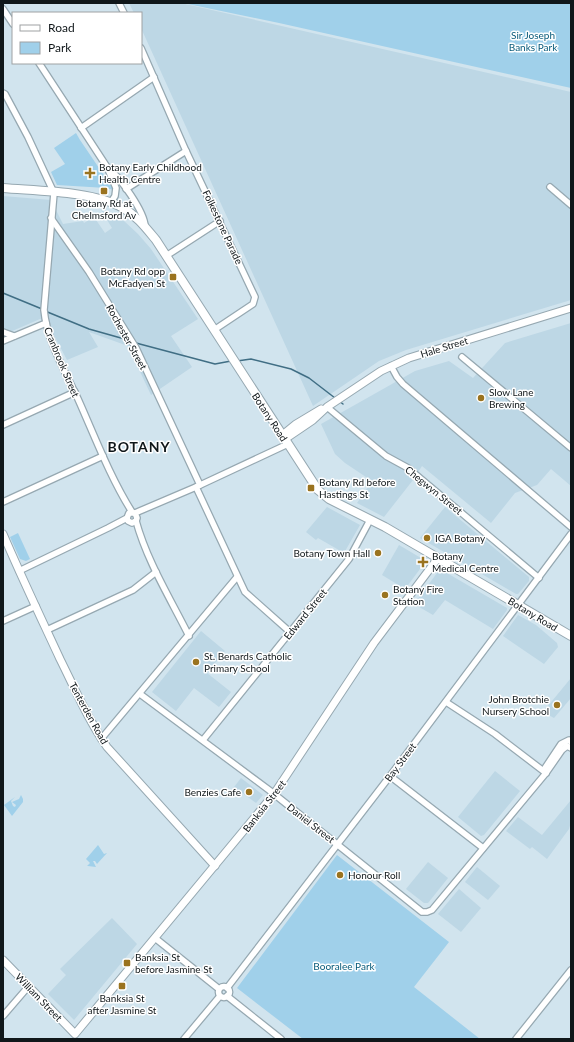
<svg xmlns="http://www.w3.org/2000/svg" width="574" height="1042" font-family="Lato,sans-serif">
  <rect width="100%" height="100%" fill="#d1e4ee"/>
  <!-- built -->
  <g fill="#bdd7e5">
    <path d="M129 3H181L571 92V300L406 350 379 361 313 406 141 28V13H134Z"/>
    <path d="M3 196 51 200 63 224 83 221 84 223 94 217 105 233 112 228 101 210 124 221 138 234 151 249 198 319 171 336 192 367 151 395 128 346 89 332 98 347 67 360 47 322 40 319 3 335Z"/>
    <path d="M571 323V486L551 469 537 485 515 493 491 523 422 466 413 480 384 517 357 503 372 481 345 463 335 454 321 424 415 371 449 361 473 378 505 343Z"/>
    <path d="M327 507 360 525 344 553 318 538 316 540 306 532Z"/>
    <path d="M445 507 529 577V581L518 594H516L420 538Z"/>
    <path d="M399 545 426 561 405 589 382 575Z"/>
    <path d="M440 569 507 608V610L493 629 445 600 433 615 414 604Z"/>
    <path d="M518 615 536 625 557 643 558 647 544 664 503 636Z"/>
    <path d="M201 631 225 651 207 673 231 692 219 707 194 688 176 711 152 692Z"/>
    <path d="M571 678V698L554 718 543 712Z"/>
    <path d="M495 771 520 791 484 835 481 836 458 817Z"/>
    <path d="M241 778 263 795 256 803 234 787Z"/>
    <path d="M571 800V822L569 829 547 859 532 847 530 849 506 831 518 817 542 835Z"/>
    <path d="M428 862 448 878 428 903H424L406 889Z"/>
    <path d="M477 867 500 886 488 900 465 882Z"/>
    <path d="M459 889 481 908 461 932 438 914Z"/>
    <path d="M112 918 137 944 74 1020 48 994 66 975 60 969Z"/>
  </g>
  <!-- green -->
  <g fill="#a0d0ea">
    <path d="M183 3H571V88L279 23Z"/>
    <path d="M76 133 80 140 114 190 106 188 57 185 51 172 65 164 54 148Z"/>
    <path d="M18 533 30 559 26 561 20 559 10 537Z"/>
    <path d="M21 795 23 799V802L12 816 4 805 15 797 11 801 13 806 15 807 16 805 12 802 19 799Z"/>
    <path d="M98 845 104 854 107 853 97 864 95 861H93L96 867 88 866H87L90 863 86 859Z"/>
    <path d="M337 855 449 942 414 987 480 1039H303L237 988Z"/>
  </g>
  <g fill="none" stroke-linecap="round" stroke-linejoin="round">
    <!-- stream -->
    <g stroke="#406e84" stroke-width="1.5">
      <path d="M3 293 42 309"/>
      <path d="M45 311 89 329 128 340"/>
      <path d="M136 343 215 364 231 361"/>
      <path d="M237 361 251 359 291 369 309 378 335 398"/>
      <path d="M339 401 343 404"/>
    </g>
    <defs>
      <g id="minor">
        <path d="M119 3 124 13"/>
        <path d="M3 9 13 24"/>
        <path d="M141 48 186 151 255 297 253 304 214 330"/>
        <path d="M39 63 107 167 116 188 115 196 111 202"/>
        <path d="M3 93 5 94 28 137 54 193 44 310C47 341 65 371 78 399 95 437 110 477 132 512"/>
        <path d="M81 128 154 77"/>
        <path d="M108 168C120 177 144 211 145 226"/>
        <path d="M550 187 571 205"/>
        <path d="M126 189 186 151"/>
        <path d="M51 218 89 272 136 348 200 485"/>
        <path d="M166 256 220 221"/>
        <path d="M3 332 14 336"/>
        <path d="M3 341 46 323"/>
        <path d="M462 357 571 448"/>
        <path d="M391 366 397 377 403 384 571 527"/>
        <path d="M327 407 386 456 408 468 539 578"/>
        <path d="M3 425 75 392"/>
        <path d="M196 487 245 592 290 632"/>
        <path d="M3 502 103 456"/>
        <path d="M135 513 196 487 288 444"/>
        <path d="M136 521C147 561 170 598 189 636"/>
        <path d="M19 571 108 528 127 518 129 513H135L137 518 136 521 132 523 128 521 127 518"/>
        <path d="M3 621 36 606"/>
        <path d="M47 630 133 590 156 572"/>
        <path d="M140 694 269 790 422 912H427L432 910 546 773 562 750 567 746 571 748"/>
        <path d="M446 702 495 734 546 773"/>
        <path d="M101 739 237 577"/>
        <path d="M203 740 349 559 370 520"/>
        <path d="M546 773 545 768 561 744 569 740 571 742"/>
        <path d="M390 776 483 848"/>
        <path d="M155 938 219 989"/>
        <circle cx="224" cy="992" r="5.5"/>
        <path d="M227 988 390 776 571 534"/>
        <path d="M227 996 281 1039"/>
        <path d="M3 1016 28 987"/>
        <path d="M184 1039 220 996"/>
        <path d="M516 1039 571 970"/>
      </g>
      <g id="tertiary">
        <path d="M285 433 296 424 321 409"/>
        <path d="M285 439 313 420 327 407 381 371 409 358 571 308"/>
        <path d="M3 534C21 576 41 618 60 659 75 689 88 720 107 747L215 866"/>
        <path d="M3 960 75 1034 274 794 374 643 438 558"/>
      </g>
      <path id="primary" d="M3 188C37 191 94 191 123 208 137 216 146 228 156 240L318 490 329 499 385 527 571 636"/>
    </defs>
    <!-- minor casing -->
    <use href="#minor" stroke="#96a8b1" stroke-width="8"/>
    <!-- tertiary casing -->
    <use href="#tertiary" stroke="#96a8b1" stroke-width="9"/>
    <!-- primary casing -->
    <use href="#primary" stroke="#96a8b1" stroke-width="10"/>
    <!-- minor -->
    <use href="#minor" stroke="#fff" stroke-width="5.5"/>
    <!-- tertiary -->
    <use href="#tertiary" stroke="#fff" stroke-width="7"/>
    <!-- primary -->
    <use href="#primary" stroke="#fff" stroke-width="8"/>
  </g>
  <!-- markers -->
  <g fill="#9a731f" stroke="#fff" stroke-width="1.5">
    <path d="M88 167h4v4h4v4h-4v4h-4v-4h-4v-4h4z"/>
    <rect x="100" y="187" width="8" height="8" rx="2"/>
    <rect x="169" y="273" width="8" height="8" rx="2"/>
    <circle cx="481" cy="398" r="4"/>
    <rect x="307" y="484" width="8" height="8" rx="2"/>
    <circle cx="427" cy="538" r="4"/>
    <circle cx="378" cy="553" r="4"/>
    <path d="M421 556h4v4h4v4h-4v4h-4v-4h-4v-4h4z"/>
    <circle cx="385" cy="595" r="4"/>
    <circle cx="196" cy="662" r="4"/>
    <circle cx="557" cy="705" r="4"/>
    <circle cx="249" cy="792" r="4"/>
    <circle cx="340" cy="875" r="4"/>
    <rect x="123" y="959" width="8" height="8" rx="2"/>
    <rect x="118" y="982" width="8" height="8" rx="2"/>
  </g>
  <g text-anchor="middle" stroke-width="3" stroke-linejoin="round" paint-order="stroke">
    <!-- park labels -->
    <g font-size="10" fill="#075a7a" stroke="#fff">
      <text x="533" y="39">Sir Joseph<tspan x="533" dy="12">Banks Park</tspan></text>
      <text x="344" y="970">Booralee Park</text>
    </g>
    <!-- poi labels -->
    <g font-size="10" fill="#10171a" stroke="#fff" text-anchor="start">
      <text x="99" y="171">Botany Early Childhood<tspan x="99" dy="12">Health Centre</tspan></text>
      <text x="104" y="207" text-anchor="middle">Botany Rd at<tspan x="104" dy="12">Chelmsford Av</tspan></text>
      <text x="165" y="275" text-anchor="end">Botany Rd opp<tspan x="165" dy="12">McFadyen St</tspan></text>
      <text x="489" y="396">Slow Lane<tspan x="489" dy="12">Brewing</tspan></text>
      <text x="319" y="486">Botany Rd before<tspan x="319" dy="12">Hastings St</tspan></text>
      <text x="435" y="542">IGA Botany</text>
      <text x="370" y="557" text-anchor="end">Botany Town Hall</text>
      <text x="432" y="560">Botany<tspan x="432" dy="12">Medical Centre</tspan></text>
      <text x="393" y="593">Botany Fire<tspan x="393" dy="12">Station</tspan></text>
      <text x="204" y="660">St. Benards Catholic<tspan x="204" dy="12">Primary School</tspan></text>
      <text x="549" y="703" text-anchor="end">John Brotchie<tspan x="549" dy="12">Nursery School</tspan></text>
      <text x="241" y="796" text-anchor="end">Benzies Cafe</text>
      <text x="348" y="879">Honour Roll</text>
      <text x="135" y="961">Banksia St<tspan x="135" dy="12">before Jasmine St</tspan></text>
      <text x="122" y="1002" text-anchor="middle">Banksia St<tspan x="122" dy="12">after Jasmine St</tspan></text>
    </g>
    <!-- street labels -->
    <g font-size="10" fill="#10171a" stroke="#fff">
      <text transform="translate(223 227) rotate(65)" y="4">Folkestone Parade</text>
      <text transform="translate(127 337) rotate(61)" y="4">Rochester Street</text>
      <text transform="translate(444 347) rotate(-17)" y="4">Hale Street</text>
      <text transform="translate(62 362) rotate(67)" y="4">Cranbrook Street</text>
      <text transform="translate(270 417) rotate(57)" y="4">Botany Road</text>
      <text transform="translate(434 490) rotate(39)" y="4">Chegwyn Street</text>
      <text transform="translate(305 614) rotate(-51)" y="4">Edward Street</text>
      <text transform="translate(533 614) rotate(31)" y="4">Botany Road</text>
      <text transform="translate(89 713) rotate(61)" y="4">Tenterden Road</text>
      <text transform="translate(400 762) rotate(-53)" y="4">Bay Street</text>
      <text transform="translate(264 806) rotate(-52)" y="4">Banksia Street</text>
      <text transform="translate(311 823) rotate(38)" y="4">Daniel Street</text>
      <text transform="translate(39 997) rotate(46)" y="4">William Street</text>
    </g>
    <!-- district labels -->
    <g font-size="14" font-weight="bold" letter-spacing="1" fill="#10171a" stroke="#fff">
      <text x="139" y="452">BOTANY</text>
    </g>
  </g>
  <!-- border -->
  <rect width="574" height="1042" fill="none" stroke="#10171a" stroke-width="8"/>
  <!-- legend -->
  <rect x="12" y="12" width="130" height="52" fill="#ffffff" stroke="#9fa2a3"/>
  <rect x="20" y="25" width="20" height="6" fill="#ffffff" stroke="#9fa2a3"/>
  <text x="48" y="32" font-size="12" fill="#10171a">Road</text>
  <rect x="20" y="42" width="20" height="12" fill="#a0d0ea" stroke="#9fa2a3"/>
  <text x="48" y="52" font-size="12" fill="#10171a">Park</text>
</svg>
